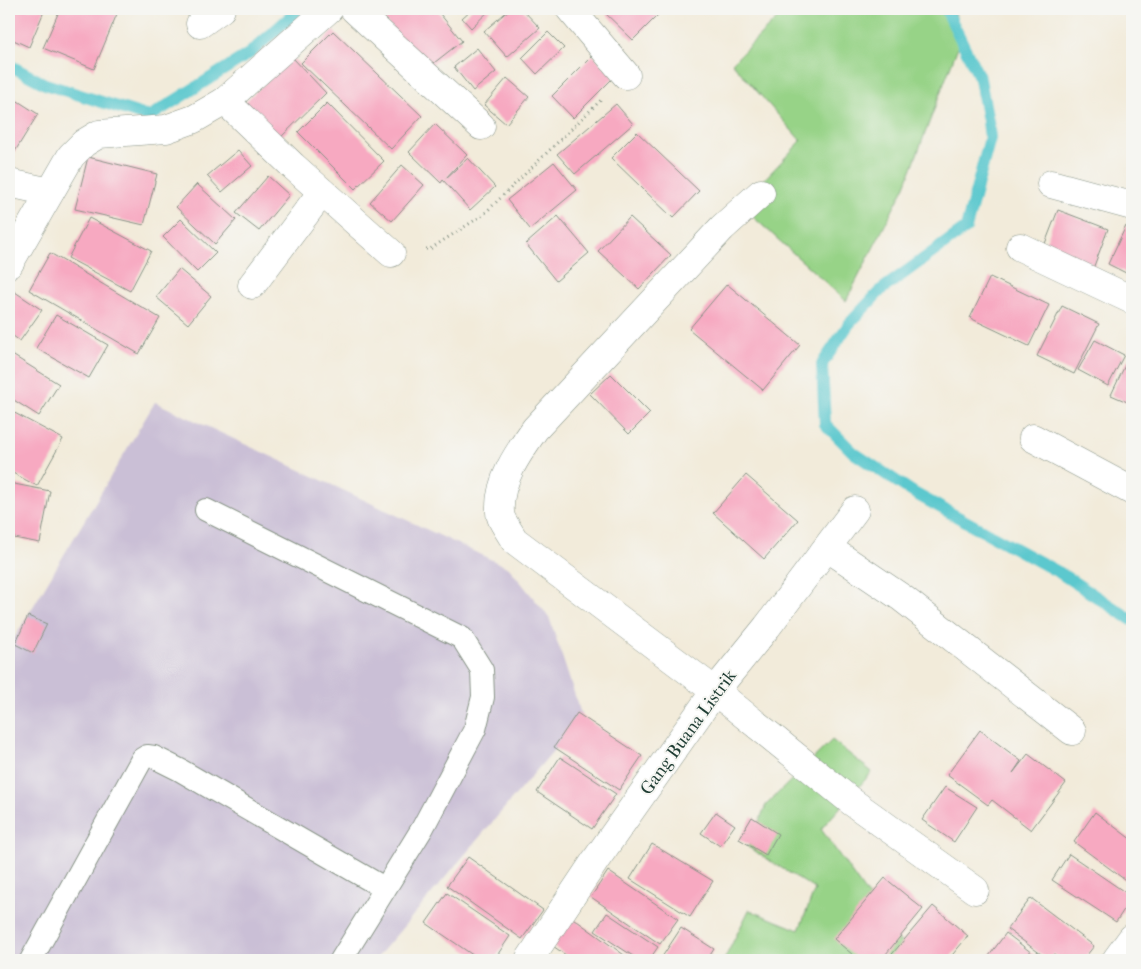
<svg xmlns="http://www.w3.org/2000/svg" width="1141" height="969" font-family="'IM FELL French Canon',serif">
  <rect width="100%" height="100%" fill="#f6f6f2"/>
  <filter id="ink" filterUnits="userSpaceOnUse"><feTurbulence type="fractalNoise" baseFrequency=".02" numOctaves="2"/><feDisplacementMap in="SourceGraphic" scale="10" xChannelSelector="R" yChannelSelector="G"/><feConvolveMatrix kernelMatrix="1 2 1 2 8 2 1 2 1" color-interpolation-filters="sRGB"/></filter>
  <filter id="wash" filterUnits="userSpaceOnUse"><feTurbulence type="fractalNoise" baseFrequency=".0096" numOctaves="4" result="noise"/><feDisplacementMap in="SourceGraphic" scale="20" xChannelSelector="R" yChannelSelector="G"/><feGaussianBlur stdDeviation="1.12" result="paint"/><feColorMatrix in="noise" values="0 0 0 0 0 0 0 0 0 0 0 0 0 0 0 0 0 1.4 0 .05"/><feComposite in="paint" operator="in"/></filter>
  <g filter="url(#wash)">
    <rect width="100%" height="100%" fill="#f2ebda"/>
    <!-- industrial -->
    <path fill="#cabfd6" d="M155 402 509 568 549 617 582 717 375 960H9V647Z"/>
    <!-- green -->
    <g fill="#97d387" stroke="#5b885e">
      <path d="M787 9H955L959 44 905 186 846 301 740 205 801 141 732 63Z"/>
      <path d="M832 740 872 772 821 829 913 960H724L749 910 799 930 815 889 748 847 766 805Z"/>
    </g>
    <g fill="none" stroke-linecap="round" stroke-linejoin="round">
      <!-- stream -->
      <g stroke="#5bc8ce" stroke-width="12">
        <path d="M946 9 980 79 988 121 990 138 966 228 881 290 849 324 822 364 825 424 854 453 914 493 1060 573 1132 620"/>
        <path d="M9 65 45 84 149 117 250 53 299 9"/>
      </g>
    </g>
    <g id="blocks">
      <!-- building -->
      <g fill="#f7a9c1">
        <path d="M9 9H45L29 47 9 38Z"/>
        <path d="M60 9H119L94 69 43 48Z"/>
        <path d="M376 9H436L462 41 425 70Z"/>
        <path d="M472 9H491L471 28 462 18Z"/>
        <path d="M510 9H522L540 28 507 57 484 31Z"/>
        <path d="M601 9H664L633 40Z"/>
        <path d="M333 31 422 116 391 149 301 63Z"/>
        <path d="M548 32 564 48 537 74 522 58Z"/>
        <path d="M477 48 496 72 473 91 454 67Z"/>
        <path d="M593 55 614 77 573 118 552 96Z"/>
        <path d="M292 57 326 93 277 141 242 105Z"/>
        <path d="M507 78 529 97 506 124 484 105Z"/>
        <path d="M10 96 38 114 9 161V98Z"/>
        <path d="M327 103 384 161 355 189 298 132Z"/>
        <path d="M616 104 633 124 575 174 557 154Z"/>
        <path d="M435 124 467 155 445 179 468 158 495 187 470 210 443 180 441 183 409 152Z"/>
        <path d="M637 132 699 191 673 218 611 158Z"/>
        <path d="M238 150 252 166 222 192 207 176Z"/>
        <path d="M88 157 157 174 144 225 75 209Z"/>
        <path d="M554 162 577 190 530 229 507 200Z"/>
        <path d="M402 165 424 185 392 221 370 202Z"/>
        <path d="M268 176 289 195 259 231 236 213Z"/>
        <path d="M197 184 236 220 215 244 176 207Z"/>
        <path d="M1058 210 1108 229 1091 274 1041 254Z"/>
        <path d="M558 216 589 253 556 281 526 244Z"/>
        <path d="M630 217 671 255 639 289 598 251Z"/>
        <path d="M89 218 151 251 130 291 68 258Z"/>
        <path d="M181 219 216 253 197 272 163 237Z"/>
        <path d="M1126 226 1132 229V276L1108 264Z"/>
        <path d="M50 253 160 318 139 354 29 290Z"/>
        <path d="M179 269 211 296 188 324 156 297Z"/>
        <path d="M990 277 1049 305 1029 346 970 318Z"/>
        <path d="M727 284 800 345 763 390 689 329Z"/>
        <path d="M9 288 42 310 20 341 9 333Z"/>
        <path d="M1062 306 1099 324 1074 374 1037 356Z"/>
        <path d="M56 315 108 345 89 378 36 348Z"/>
        <path d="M1095 340 1124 355 1108 386 1078 370Z"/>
        <path d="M9 353 59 384 39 416 9 397Z"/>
        <path d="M1128 359 1132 362V404L1111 395Z"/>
        <path d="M611 374 650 413 629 434 590 394Z"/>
        <path d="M9 410 63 439 37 486 9 471Z"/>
        <path d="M746 475 798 520 764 559 713 513Z"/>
        <path d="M9 483 50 491 40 543 9 537Z"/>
        <path d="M28 616 47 624 33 653 15 644Z"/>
        <path d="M577 713 642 756 619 790 554 747Z"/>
        <path d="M980 730 1021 761 1013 773 1028 754 1066 783 1031 830 992 800 988 805 947 775Z"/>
        <path d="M560 757 616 794 592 829 537 792Z"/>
        <path d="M945 787 977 807 954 842 922 820Z"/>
        <path d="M716 812 735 825 720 846 701 833Z"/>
        <path d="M1095 812 1132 840V885L1074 842Z"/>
        <path d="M752 817 778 834 766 855 739 839Z"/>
        <path d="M652 844 713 881 690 917 630 879Z"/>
        <path d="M1069 854 1132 897 1116 922 1052 880Z"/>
        <path d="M468 857 543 910 522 939 447 886Z"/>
        <path d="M608 871 678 919 660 944 591 897Z"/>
        <path d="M885 878 923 909 881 960H859L834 939Z"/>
        <path d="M447 893 510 936 494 960H480L426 923Z"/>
        <path d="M1031 898 1094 946 1083 960H1062L1054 954 1049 960 1007 929Z"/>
        <path d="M933 906 968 936 948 960H887Z"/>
        <path d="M607 913 658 947 649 960H639L595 931Z"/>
        <path d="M570 916 631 960H573L550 944Z"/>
        <path d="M681 928 714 949 707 960H660Z"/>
        <path d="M1006 933 1041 960H986Z"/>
      </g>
    </g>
  </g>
  <g filter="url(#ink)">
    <use href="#blocks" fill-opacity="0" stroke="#889487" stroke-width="1"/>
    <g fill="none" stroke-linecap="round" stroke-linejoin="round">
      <defs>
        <g id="service">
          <path d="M206 510 462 638 482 670 483 697 475 729 422 829 341 960"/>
          <path d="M31 960 142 759 147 756 154 757 180 770 384 888"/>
        </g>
        <g id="minor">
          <path d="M354 9 481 126"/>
          <path d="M570 9 626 75"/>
          <path d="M200 24 221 9"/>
          <path d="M225 101 293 166 391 253"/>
          <path d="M9 183 50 192"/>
          <path d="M1051 184 1132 206"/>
          <path d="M761 193 722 228 535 429C518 453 498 481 500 512 500 520 510 532 514 540L715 691 852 802 975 890"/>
          <path d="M1020 247 1132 300"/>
          <path d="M9 264 71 156 84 143 99 134 166 129 194 119 225 101 329 9"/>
          <path d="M252 285 322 192"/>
          <path d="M1033 438 1132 491"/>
          <path d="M828 548 902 598 1072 731"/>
          <path d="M529 960 595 861 715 691 767 627 855 510"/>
          <path d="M1116 960 1132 938"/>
        </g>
      </defs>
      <!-- service casing -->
      <use href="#service" stroke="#889487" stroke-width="24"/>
      <!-- minor casing -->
      <use href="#minor" stroke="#889487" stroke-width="29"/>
      <!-- path -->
      <path stroke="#889487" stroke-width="3" stroke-dasharray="1 4" stroke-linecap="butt" d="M426 249H430L483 215 601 100"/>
      <!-- service -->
      <use href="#service" stroke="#fff" stroke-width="22"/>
      <!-- minor -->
      <use href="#minor" stroke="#fff" stroke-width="28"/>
    </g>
  </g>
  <g text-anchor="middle" stroke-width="4" stroke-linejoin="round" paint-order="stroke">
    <!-- street labels -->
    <g font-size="18" fill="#1f3d34" stroke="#f6f6f2">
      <text transform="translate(688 732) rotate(-54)" y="6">Gang Buana Listrik</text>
    </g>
  </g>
  <!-- margin -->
  <rect width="1141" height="969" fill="none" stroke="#f6f6f2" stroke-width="30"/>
</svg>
